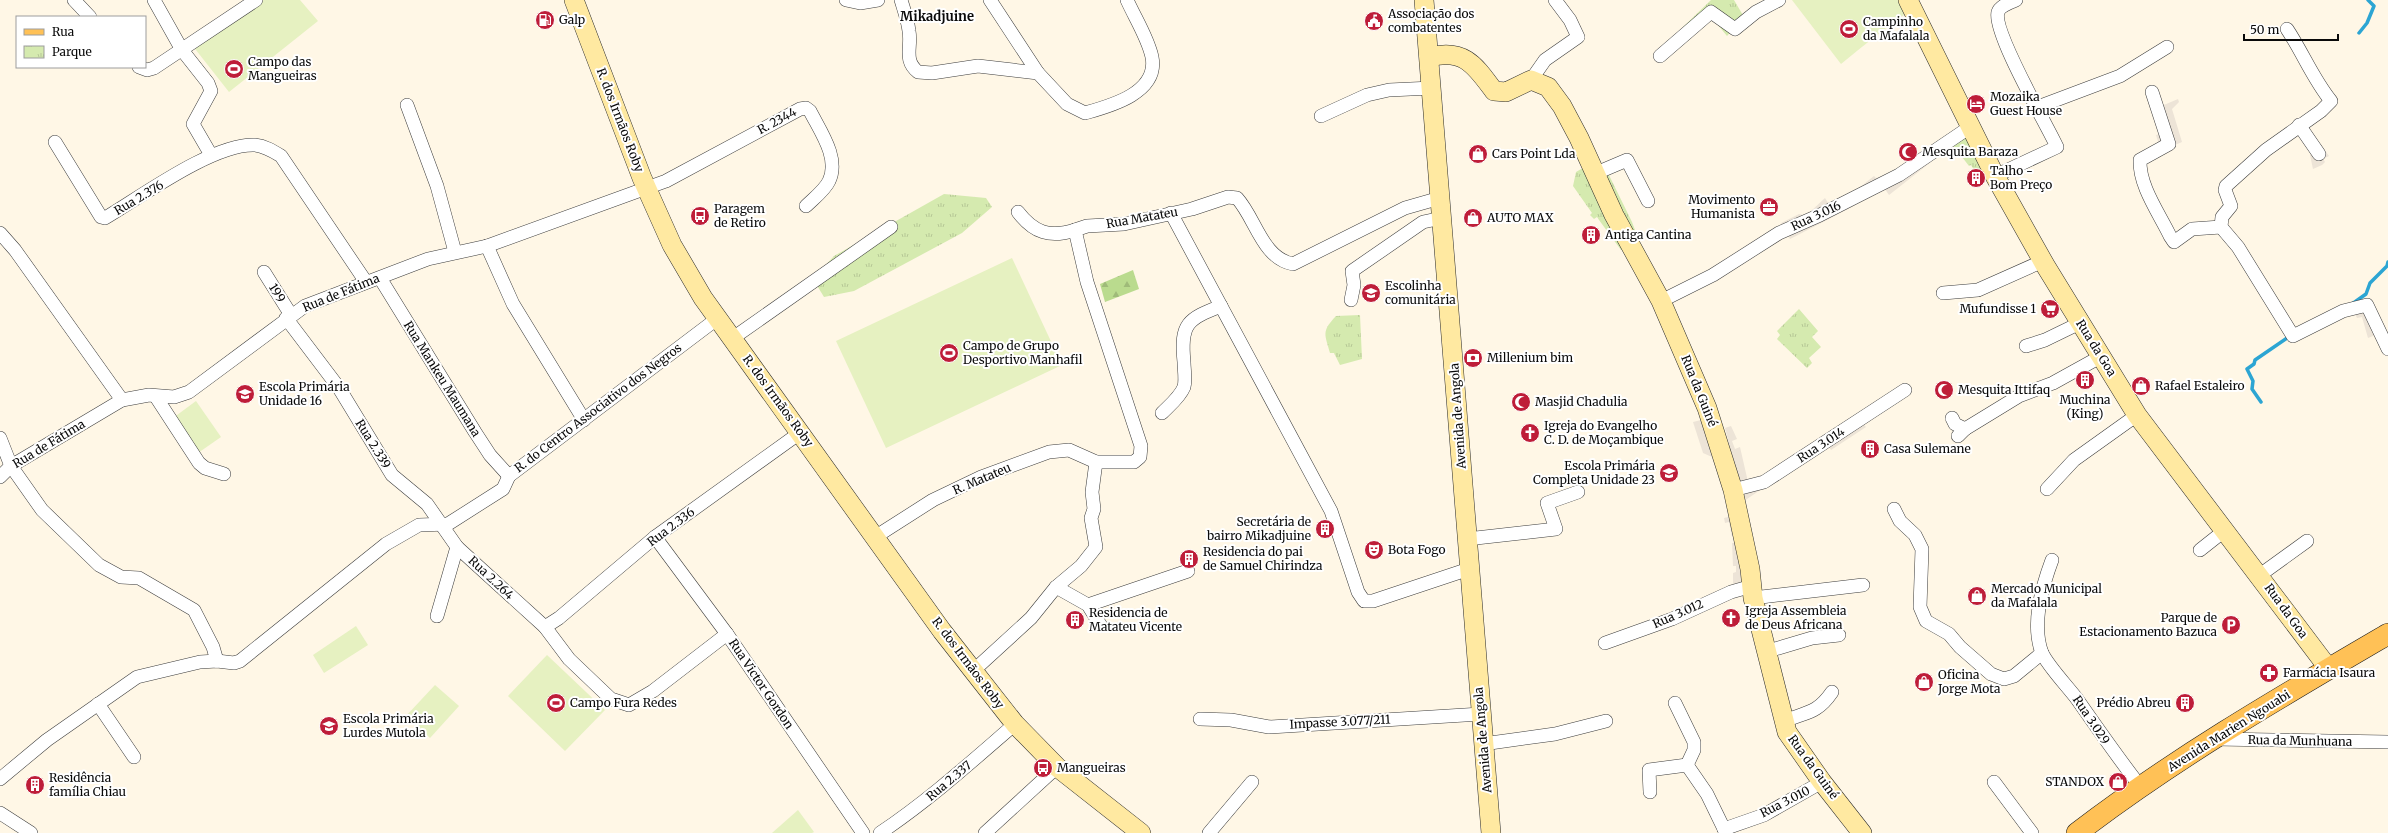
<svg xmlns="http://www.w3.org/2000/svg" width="2388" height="833" font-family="Merriweather,serif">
  <defs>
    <pattern id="forest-firs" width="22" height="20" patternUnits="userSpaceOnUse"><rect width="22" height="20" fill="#badb8e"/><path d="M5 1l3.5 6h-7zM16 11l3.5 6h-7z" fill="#9fbb79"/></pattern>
    <pattern id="park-tufts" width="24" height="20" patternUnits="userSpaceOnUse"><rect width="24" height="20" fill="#d5eaaf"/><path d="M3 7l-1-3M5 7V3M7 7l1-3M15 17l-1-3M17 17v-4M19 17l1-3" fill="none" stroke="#b6c795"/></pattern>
  </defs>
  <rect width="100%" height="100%" fill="#fff7e6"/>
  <!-- forest -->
  <path fill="url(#forest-firs)" d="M1133 270 1139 289 1105 302 1100 284Z"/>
  <!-- park -->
  <g fill="url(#park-tufts)">
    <path d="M1711 0H1734L1744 17 1727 36 1713 19 1688 34 1683 27Z"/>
    <path d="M1968 134 1991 176 1981 182 1971 165 1969 166 1952 144Z"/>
    <path d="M1593 162 1606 169 1632 222 1638 238 1621 250 1599 220 1597 217 1594 219 1590 215 1592 213 1573 186 1576 172Z"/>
    <path d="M944 194 986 198 992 207 962 233 854 291 824 297 813 279 834 256Z"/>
    <path d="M1799 309 1818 331 1812 337 1821 347 1809 358 1812 363 1807 368 1777 339 1780 335 1777 331Z"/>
    <path d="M1360 315 1362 359 1340 365 1334 353H1330C1325 334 1321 332 1336 316Z"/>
  </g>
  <!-- pitch -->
  <g fill="#e6f1c1">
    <path d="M248 0H300L318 21 229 92 192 45Z"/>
    <path d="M1792 0H1902L1908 12C1885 28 1863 46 1841 64Z"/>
    <path d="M1012 258 1062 365 886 448 836 341Z"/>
    <path d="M196 401 221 437 198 453 173 418Z"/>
    <path d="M356 626 368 645 324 673 313 655Z"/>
    <path d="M547 655 605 710 565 751 508 696Z"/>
    <path d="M435 685 459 706 430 738 406 716Z"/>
    <path d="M798 810 814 832 812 833H772Z"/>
  </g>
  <!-- plaza -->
  <g fill="#ede4d7">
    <path d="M2178 99 2179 102 2172 109 2182 142 2161 151 2156 135 2161 134 2152 110Z"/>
    <path d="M2307 126 2329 156 2323 159 2325 162 2322 165 2313 169 2310 155 2312 153Z"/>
    <path d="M1930 160 1931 162 1889 195 1883 186 1852 207 1796 236 1790 239 1781 223 1799 214 1803 215 1809 213 1825 198 1830 206 1854 192 1874 176 1876 178Z"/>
    <path d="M2364 310 2378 334 2368 338 2362 317 2357 318 2354 312Z"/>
    <path d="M1701 420 1712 457 1703 453 1693 422Z"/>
    <path d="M1862 422 1866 427 1831 450 1828 445Z"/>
    <path d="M1731 426 1737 439 1732 441 1735 449 1740 447 1748 482 1781 468 1778 464 1782 463 1797 452 1798 453 1817 452 1744 501 1725 428Z"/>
    <path d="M1736 515 1744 582 1733 584V573L1736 572V566H1733L1732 543 1737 542 1736 535 1732 536 1729 522 1725 523 1724 518Z"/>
  </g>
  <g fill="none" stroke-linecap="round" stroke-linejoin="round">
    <!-- stream -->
    <g stroke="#2ca5d3" stroke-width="3.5">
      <path d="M2359 33 2367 23 2374 6 2368 0"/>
      <path d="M2352 304 2366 294 2370 283 2387 266 2388 262"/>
      <path d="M2261 402 2252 389 2253 381 2247 369 2254 364 2255 360 2290 336"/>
    </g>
    <defs>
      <g id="street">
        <path d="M74 0 90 17"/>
        <path d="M154 0 182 50 208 83 211 91 193 124 211 155"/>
        <path d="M846 0 860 3 878 0"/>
        <path d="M901 0C904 10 908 21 909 31 912 47 903 60 918 72L932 73 978 66 1038 73 1067 104 1085 113C1110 106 1159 93 1152 57 1148 38 1135 18 1127 0"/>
        <path d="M990 0 1038 73"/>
        <path d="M2287 29C2303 53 2313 79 2331 101L2321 111 2266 150 2226 186 2225 190 2231 206 2222 217 2221 227 2238 247 2293 336 2343 311 2367 305 2388 349"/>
        <path d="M1660 56 1711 12 1735 29 1756 12 1779 0"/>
        <path d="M139 67 147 70 154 68 256 0"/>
        <path d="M1531 80 1545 60 1578 37 1570 20 1555 0"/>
        <path d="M2152 92 2169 144 2140 160C2139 186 2159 213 2170 236L2174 242 2192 229 2221 227"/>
        <path d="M407 105 437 186 455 252"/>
        <path d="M2035 108 2120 76 2167 47"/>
        <path d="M1321 116 1367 95 1389 90 1432 88"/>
        <path d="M2299 125 2319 154"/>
        <path d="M55 142 101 217 105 218C142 196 214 143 255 145 265 146 273 151 281 156L366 282"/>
        <path d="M1594 174 1627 160 1648 201"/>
        <path d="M1995 176 2057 147C2047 125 1992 31 1998 12 2000 6 2011 2 2016 0"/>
        <path d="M1018 212C1034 233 1050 238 1075 230"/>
        <path d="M1171 213 1331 511 1358 592 1364 601H1373L1469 569"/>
        <path d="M0 233 15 250 122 400"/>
        <path d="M487 246 513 304 584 420"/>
        <path d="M264 272 291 315"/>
        <path d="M380 278 475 432 490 455 509 476"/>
        <path d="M1943 293 1978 290 2043 261"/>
        <path d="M1351 300 1354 285 1352 271 1423 222 1442 218"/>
        <path d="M1661 301 1713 275 1779 233 1820 215 1899 175 1970 127"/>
        <path d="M286 318 339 388 392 475 427 504 457 547 545 627 569 659 611 699 629 705 653 691 727 634"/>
        <path d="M733 338 891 227"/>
        <path d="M2026 346 2045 340 2080 323"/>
        <path d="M156 397 199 463 205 468 224 474"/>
        <path d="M1162 413C1170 405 1180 397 1184 387 1186 380 1184 369 1184 362 1180 323 1188 319 1221 306"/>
        <path d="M1952 418 1955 424 1965 429"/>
        <path d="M1958 436 1965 429 2019 396 2053 383 2100 357"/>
        <path d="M0 438 11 466 42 510 99 565 121 577 139 578 194 610 213 647 217 661"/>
        <path d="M0 477 11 466 122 400 149 395 174 397 189 392 305 306 428 259 487 246 666 181 800 109 806 108 810 111C820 131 840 158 829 181 825 190 813 199 806 206"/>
        <path d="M2047 489 2074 460 2137 415"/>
        <path d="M1733 490 1764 482 1905 390"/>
        <path d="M1894 509 1900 521 1915 535 1922 549 1920 607 1926 621 1949 634 1960 647 1991 674 2004 679 2014 676 2042 653"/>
        <path d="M655 537 727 634 863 833"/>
        <path d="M875 537 933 500 981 477 1049 452 1069 450 1096 462H1134L1140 457 1141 446 1087 282 1075 230 1087 226 1124 224 1192 209 1228 197 1237 198C1256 219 1262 258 1293 264L1405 208 1440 198"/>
        <path d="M1467 539 1556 529 1547 503 1578 492"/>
        <path d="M2200 550 2224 531"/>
        <path d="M2052 560C2042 587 2031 624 2042 653 2048 666 2068 687 2077 699 2098 729 2118 758 2140 786"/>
        <path d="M2260 575 2307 541"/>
        <path d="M1056 587 1088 605 1101 626"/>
        <path d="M1753 598 1863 585"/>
        <path d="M1088 605 1188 571"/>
        <path d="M437 616 457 547"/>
        <path d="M545 627 559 618 655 537 801 432"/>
        <path d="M1605 643 1672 619 1731 592 1752 586"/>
        <path d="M1765 652 1812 638 1839 635"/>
        <path d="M972 672 1031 618 1056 587 1081 566 1096 547 1091 518 1094 509 1092 492 1096 462"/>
        <path d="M1675 703 1694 742V750L1687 765"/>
        <path d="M98 704 134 757"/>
        <path d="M1200 719 1231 720 1269 727 1481 714"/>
        <path d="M1784 721C1806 712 1817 714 1832 692"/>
        <path d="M2216 739 2388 742"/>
        <path d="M1483 744 1555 734 1606 721"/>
        <path d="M0 779 47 740 137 677 200 662 217 661 234 663 240 661 386 544 419 525 448 524 503 489 509 476 718 318"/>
        <path d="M1994 782 2032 833"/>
        <path d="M1650 792 1649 770 1687 765 1707 794 1726 833"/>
        <path d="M0 813 31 833"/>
        <path d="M1724 829 1764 815 1822 782"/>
        <path d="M880 833C928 801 971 762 1015 724"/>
        <path d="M985 833 1057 767"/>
        <path d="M1209 833 1252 782"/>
      </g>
      <g id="secondary">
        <path d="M574 0 642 178 672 245 703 298 942 631 1015 724 1057 767 1141 833"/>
        <path d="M1424 0 1491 833"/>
        <path d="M1908 0 1995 176 2045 265 2137 415 2329 669"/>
        <path d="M1430 57C1465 48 1476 67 1494 91L1506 92 1531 80 1548 87 1562 106 1579 138 1614 215 1661 301 1707 408 1733 490 1750 569 1753 598 1787 732 1822 782 1862 833"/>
      </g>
      <path id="primary" d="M2077 833C2175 758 2282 696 2388 634"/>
    </defs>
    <!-- street casing -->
    <use href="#street" stroke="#3c3c3c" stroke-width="14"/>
    <!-- secondary casing -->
    <use href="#secondary" stroke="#2b2b2b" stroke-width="20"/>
    <!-- primary casing -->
    <use href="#primary" stroke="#1a1a1a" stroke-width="22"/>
    <!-- street -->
    <use href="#street" stroke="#fff" stroke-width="13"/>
    <!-- secondary -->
    <use href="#secondary" stroke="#ffe9a1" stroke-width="19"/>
    <!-- primary -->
    <use href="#primary" stroke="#ffc156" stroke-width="21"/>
  </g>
  <!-- icons -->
  <defs>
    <symbol id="fuel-disc" viewBox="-11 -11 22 22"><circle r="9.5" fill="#be1d39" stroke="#fff"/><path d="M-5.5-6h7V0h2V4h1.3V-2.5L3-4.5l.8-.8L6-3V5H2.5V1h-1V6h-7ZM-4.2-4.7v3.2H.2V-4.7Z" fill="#fff"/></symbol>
    <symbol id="civic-disc" viewBox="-11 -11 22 22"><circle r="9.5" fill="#be1d39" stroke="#fff"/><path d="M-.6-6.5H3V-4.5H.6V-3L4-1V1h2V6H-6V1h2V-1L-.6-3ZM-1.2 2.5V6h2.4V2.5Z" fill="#fff"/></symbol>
    <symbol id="stadium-disc" viewBox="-11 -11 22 22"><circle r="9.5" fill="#be1d39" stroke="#fff"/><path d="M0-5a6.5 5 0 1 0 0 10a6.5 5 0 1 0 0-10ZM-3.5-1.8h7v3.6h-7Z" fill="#fff"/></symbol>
    <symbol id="hotel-disc" viewBox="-11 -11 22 22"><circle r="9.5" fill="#be1d39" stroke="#fff"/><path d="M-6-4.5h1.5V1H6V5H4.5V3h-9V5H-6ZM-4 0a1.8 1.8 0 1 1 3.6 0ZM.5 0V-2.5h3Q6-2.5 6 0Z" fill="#fff"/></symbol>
    <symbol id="mosque-disc" viewBox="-11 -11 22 22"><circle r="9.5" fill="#be1d39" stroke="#fff"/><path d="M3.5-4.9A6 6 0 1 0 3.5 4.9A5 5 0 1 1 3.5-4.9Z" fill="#fff"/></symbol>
    <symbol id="shop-disc" viewBox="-11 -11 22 22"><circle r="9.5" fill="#be1d39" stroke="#fff"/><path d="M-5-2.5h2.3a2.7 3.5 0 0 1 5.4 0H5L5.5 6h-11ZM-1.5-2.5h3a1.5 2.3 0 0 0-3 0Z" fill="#fff"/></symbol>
    <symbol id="building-disc" viewBox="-11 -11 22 22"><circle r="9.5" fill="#be1d39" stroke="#fff"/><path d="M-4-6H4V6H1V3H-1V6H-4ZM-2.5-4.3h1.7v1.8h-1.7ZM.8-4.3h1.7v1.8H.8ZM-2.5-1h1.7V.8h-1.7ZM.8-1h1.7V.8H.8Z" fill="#fff"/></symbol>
    <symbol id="office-disc" viewBox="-11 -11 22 22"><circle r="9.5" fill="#be1d39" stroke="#fff"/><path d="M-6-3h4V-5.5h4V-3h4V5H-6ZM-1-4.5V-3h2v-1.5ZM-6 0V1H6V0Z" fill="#fff"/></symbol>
    <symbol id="bus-disc" viewBox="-11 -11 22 22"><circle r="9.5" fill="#be1d39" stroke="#fff"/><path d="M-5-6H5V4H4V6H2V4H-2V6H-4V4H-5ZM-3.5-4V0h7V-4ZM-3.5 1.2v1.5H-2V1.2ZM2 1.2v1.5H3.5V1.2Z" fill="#fff"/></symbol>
    <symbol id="school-disc" viewBox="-11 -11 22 22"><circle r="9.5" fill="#be1d39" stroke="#fff"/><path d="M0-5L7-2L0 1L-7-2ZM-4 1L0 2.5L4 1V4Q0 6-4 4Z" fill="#fff"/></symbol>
    <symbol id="supermarket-disc" viewBox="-11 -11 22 22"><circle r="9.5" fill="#be1d39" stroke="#fff"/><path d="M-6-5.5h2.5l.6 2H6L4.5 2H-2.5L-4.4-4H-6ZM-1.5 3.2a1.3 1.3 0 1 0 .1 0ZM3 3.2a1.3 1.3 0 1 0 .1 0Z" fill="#fff"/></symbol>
    <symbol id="bank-disc" viewBox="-11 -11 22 22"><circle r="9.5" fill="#be1d39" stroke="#fff"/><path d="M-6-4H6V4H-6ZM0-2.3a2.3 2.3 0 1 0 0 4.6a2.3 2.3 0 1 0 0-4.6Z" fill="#fff"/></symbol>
    <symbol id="church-disc" viewBox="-11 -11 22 22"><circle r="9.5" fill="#be1d39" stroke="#fff"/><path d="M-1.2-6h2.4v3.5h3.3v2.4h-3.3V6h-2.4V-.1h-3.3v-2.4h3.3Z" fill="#fff"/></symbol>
    <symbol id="theatre-disc" viewBox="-11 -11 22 22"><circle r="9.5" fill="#be1d39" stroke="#fff"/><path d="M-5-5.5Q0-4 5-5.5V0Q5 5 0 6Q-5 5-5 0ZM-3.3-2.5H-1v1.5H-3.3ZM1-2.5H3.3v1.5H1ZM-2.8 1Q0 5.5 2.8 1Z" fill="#fff"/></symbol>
    <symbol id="parking-disc" viewBox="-11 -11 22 22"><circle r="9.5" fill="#be1d39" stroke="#fff"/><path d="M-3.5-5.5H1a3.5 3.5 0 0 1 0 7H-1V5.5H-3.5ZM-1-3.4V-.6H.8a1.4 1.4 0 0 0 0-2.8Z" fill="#fff"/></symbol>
    <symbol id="pharmacy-disc" viewBox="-11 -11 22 22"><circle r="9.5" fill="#be1d39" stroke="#fff"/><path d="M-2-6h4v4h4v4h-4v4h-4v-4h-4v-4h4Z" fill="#fff"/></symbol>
  </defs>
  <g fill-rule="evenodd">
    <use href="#fuel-disc" x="534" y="9" width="22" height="22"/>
    <use href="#civic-disc" x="1363" y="10" width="22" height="22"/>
    <use href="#stadium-disc" x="1838" y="18" width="22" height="22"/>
    <use href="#stadium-disc" x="223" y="58" width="22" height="22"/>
    <use href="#hotel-disc" x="1965" y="93" width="22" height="22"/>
    <use href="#mosque-disc" x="1897" y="141" width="22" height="22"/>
    <use href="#shop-disc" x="1467" y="143" width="22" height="22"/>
    <use href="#building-disc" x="1965" y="167" width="22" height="22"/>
    <use href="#office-disc" x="1758" y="196" width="22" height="22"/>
    <use href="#bus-disc" x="689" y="205" width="22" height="22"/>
    <use href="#shop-disc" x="1462" y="207" width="22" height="22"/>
    <use href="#building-disc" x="1580" y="224" width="22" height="22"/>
    <use href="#school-disc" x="1360" y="282" width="22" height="22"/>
    <use href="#supermarket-disc" x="2039" y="298" width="22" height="22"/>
    <use href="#stadium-disc" x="938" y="342" width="22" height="22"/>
    <use href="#bank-disc" x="1462" y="347" width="22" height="22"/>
    <use href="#building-disc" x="2074" y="369" width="22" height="22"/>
    <use href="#shop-disc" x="2130" y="375" width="22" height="22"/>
    <use href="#mosque-disc" x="1933" y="379" width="22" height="22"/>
    <use href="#school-disc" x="234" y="383" width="22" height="22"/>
    <use href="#mosque-disc" x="1510" y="391" width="22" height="22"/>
    <use href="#church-disc" x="1519" y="422" width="22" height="22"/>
    <use href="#building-disc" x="1859" y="438" width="22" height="22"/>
    <use href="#school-disc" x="1658" y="462" width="22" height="22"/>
    <use href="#building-disc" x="1314" y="518" width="22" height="22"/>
    <use href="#theatre-disc" x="1363" y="539" width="22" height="22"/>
    <use href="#building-disc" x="1178" y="548" width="22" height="22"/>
    <use href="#shop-disc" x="1966" y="585" width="22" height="22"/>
    <use href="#church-disc" x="1720" y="607" width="22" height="22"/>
    <use href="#building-disc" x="1064" y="609" width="22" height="22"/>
    <use href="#parking-disc" x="2220" y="614" width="22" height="22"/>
    <use href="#pharmacy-disc" x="2258" y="662" width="22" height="22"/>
    <use href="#shop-disc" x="1913" y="671" width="22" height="22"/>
    <use href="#stadium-disc" x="545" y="692" width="22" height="22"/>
    <use href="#building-disc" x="2174" y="692" width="22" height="22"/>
    <use href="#school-disc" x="318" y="715" width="22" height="22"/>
    <use href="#bus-disc" x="1032" y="757" width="22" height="22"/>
    <use href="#shop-disc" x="2107" y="771" width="22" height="22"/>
    <use href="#building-disc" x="24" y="774" width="22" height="22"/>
  </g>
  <g text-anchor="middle" stroke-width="4" stroke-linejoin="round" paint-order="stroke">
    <!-- poi labels -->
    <g font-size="12" fill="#090909" stroke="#fff" text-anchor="start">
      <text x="1388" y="18">Associação dos<tspan x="1388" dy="14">combatentes</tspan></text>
      <text x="559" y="24">Galp</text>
      <text x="1863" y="26">Campinho<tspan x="1863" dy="14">da Mafalala</tspan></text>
      <text x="248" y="66">Campo das<tspan x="248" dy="14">Mangueiras</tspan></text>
      <text x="1990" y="101">Mozaika<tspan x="1990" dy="14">Guest House</tspan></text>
      <text x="1922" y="156">Mesquita Baraza</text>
      <text x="1492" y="158">Cars Point Lda</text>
      <text x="1990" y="175">Talho -<tspan x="1990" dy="14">Bom Preço</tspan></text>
      <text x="1755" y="204" text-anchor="end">Movimento<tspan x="1755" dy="14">Humanista</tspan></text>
      <text x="714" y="213">Paragem<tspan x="714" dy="14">de Retiro</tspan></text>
      <text x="1487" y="222">AUTO MAX</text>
      <text x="1605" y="239">Antiga Cantina</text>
      <text x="1385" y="290">Escolinha<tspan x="1385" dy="14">comunitária</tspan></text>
      <text x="2036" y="313" text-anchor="end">Mufundisse 1</text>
      <text x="963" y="350">Campo de Grupo<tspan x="963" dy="14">Desportivo Manhafil</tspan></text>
      <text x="1487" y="362">Millenium bim</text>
      <text x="2155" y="390">Rafael Estaleiro</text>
      <text x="259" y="391">Escola Primária<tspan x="259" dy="14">Unidade 16</tspan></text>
      <text x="1958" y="394">Mesquita Ittifaq</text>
      <text x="2085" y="404" text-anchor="middle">Muchina<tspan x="2085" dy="14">(King)</tspan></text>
      <text x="1535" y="406">Masjid Chadulia</text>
      <text x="1544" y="430">Igreja do Evangelho<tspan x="1544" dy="14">C. D. de Moçambique</tspan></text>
      <text x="1884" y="453">Casa Sulemane</text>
      <text x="1655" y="470" text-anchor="end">Escola Primária<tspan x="1655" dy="14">Completa Unidade 23</tspan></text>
      <text x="1311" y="526" text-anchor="end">Secretária de<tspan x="1311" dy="14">bairro Mikadjuine</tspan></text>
      <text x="1388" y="554">Bota Fogo</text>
      <text x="1203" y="556">Residencia do pai<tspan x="1203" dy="14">de Samuel Chirindza</tspan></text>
      <text x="1991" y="593">Mercado Municipal<tspan x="1991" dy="14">da Mafalala</tspan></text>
      <text x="1745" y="615">Igreja Assembleia<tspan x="1745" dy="14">de Deus Africana</tspan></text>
      <text x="1089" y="617">Residencia de<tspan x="1089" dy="14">Matateu Vicente</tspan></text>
      <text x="2217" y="622" text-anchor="end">Parque de<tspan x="2217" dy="14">Estacionamento Bazuca</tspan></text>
      <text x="2283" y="677">Farmácia Isaura</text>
      <text x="1938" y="679">Oficina<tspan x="1938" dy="14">Jorge Mota</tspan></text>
      <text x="570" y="707">Campo Fura Redes</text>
      <text x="2171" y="707" text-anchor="end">Prédio Abreu</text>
      <text x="343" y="723">Escola Primária<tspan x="343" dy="14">Lurdes Mutola</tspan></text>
      <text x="1057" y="772">Mangueiras</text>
      <text x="49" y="782">Residência<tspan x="49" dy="14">família Chiau</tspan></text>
      <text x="2104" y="786" text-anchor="end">STANDOX</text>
    </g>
    <!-- street labels -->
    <g font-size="12" fill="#090909" stroke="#fff">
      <text transform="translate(620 120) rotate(69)" y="4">R. dos Irmãos Roby</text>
      <text transform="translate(777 121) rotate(-28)" y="4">R. 2344</text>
      <text transform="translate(139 198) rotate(-31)" y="4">Rua 2.376</text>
      <text transform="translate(1816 216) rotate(-25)" y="4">Rua 3.016</text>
      <text transform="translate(1142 218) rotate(-10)" y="4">Rua Matateu</text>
      <text transform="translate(277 293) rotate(58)" y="4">199</text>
      <text transform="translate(341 293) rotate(-22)" y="4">Rua de Fátima</text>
      <text transform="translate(2096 348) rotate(58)" y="4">Rua da Goa</text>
      <text transform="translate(442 379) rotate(58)" y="4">Rua Mankeu Maumana</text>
      <text transform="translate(1699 391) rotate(68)" y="4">Rua da Guiné</text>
      <text transform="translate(778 401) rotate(54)" y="4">R. dos Irmãos Roby</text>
      <text transform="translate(598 408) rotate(-37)" y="4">R. do Centro Associativo dos Negros</text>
      <text transform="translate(1458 416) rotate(-94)" y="4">Avenida de Angola</text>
      <text transform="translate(49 444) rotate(-31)" y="4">Rua de Fátima</text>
      <text transform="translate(373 444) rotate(58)" y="4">Rua 2.339</text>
      <text transform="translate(1821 445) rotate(-33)" y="4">Rua 3.014</text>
      <text transform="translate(982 479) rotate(-23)" y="4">R. Matateu</text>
      <text transform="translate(671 527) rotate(-37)" y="4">Rua 2.336</text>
      <text transform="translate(491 578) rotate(43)" y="4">Rua 2.264</text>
      <text transform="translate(2286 611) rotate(54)" y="4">Rua da Goa</text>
      <text transform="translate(1678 614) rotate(-24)" y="4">Rua 3.012</text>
      <text transform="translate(968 663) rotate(53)" y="4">R. dos Irmãos Roby</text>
      <text transform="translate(761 684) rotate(56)" y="4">Rua Victor Gordon</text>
      <text transform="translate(2091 720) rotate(56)" y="4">Rua 3.029</text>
      <text transform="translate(1340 722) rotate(-3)" y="4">Impasse 3.077/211</text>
      <text transform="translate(2229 731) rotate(-32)" y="4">Avenida Marien Ngouabi</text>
      <text transform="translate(1483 740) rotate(-95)" y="4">Avenida de Angola</text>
      <text transform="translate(2300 741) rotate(1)" y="4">Rua da Munhuana</text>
      <text transform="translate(1813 767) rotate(54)" y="4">Rua da Guiné</text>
      <text transform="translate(949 781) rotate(-40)" y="4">Rua 2.337</text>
      <text transform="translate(1785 802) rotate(-27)" y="4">Rua 3.010</text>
    </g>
    <!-- neighbourhood labels -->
    <g font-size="13" font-weight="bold" fill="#090909" stroke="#fff">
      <text x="937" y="21">Mikadjuine</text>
    </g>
  </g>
  <!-- legend -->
  <rect x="16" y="16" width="130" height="52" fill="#ffffff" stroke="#9d9d9d"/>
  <rect x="24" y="29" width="20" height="6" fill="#ffc156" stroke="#9d9d9d"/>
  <text x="52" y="36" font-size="12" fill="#090909">Rua</text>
  <rect x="24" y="46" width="20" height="12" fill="url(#park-tufts)" stroke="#9d9d9d"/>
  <text x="52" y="56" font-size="12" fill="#090909">Parque</text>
  <!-- scale -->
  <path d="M2244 34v6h94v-6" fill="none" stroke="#090909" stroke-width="2"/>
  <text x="2250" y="34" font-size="12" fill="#090909" stroke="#ffffff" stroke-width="3" paint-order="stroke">50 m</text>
</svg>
